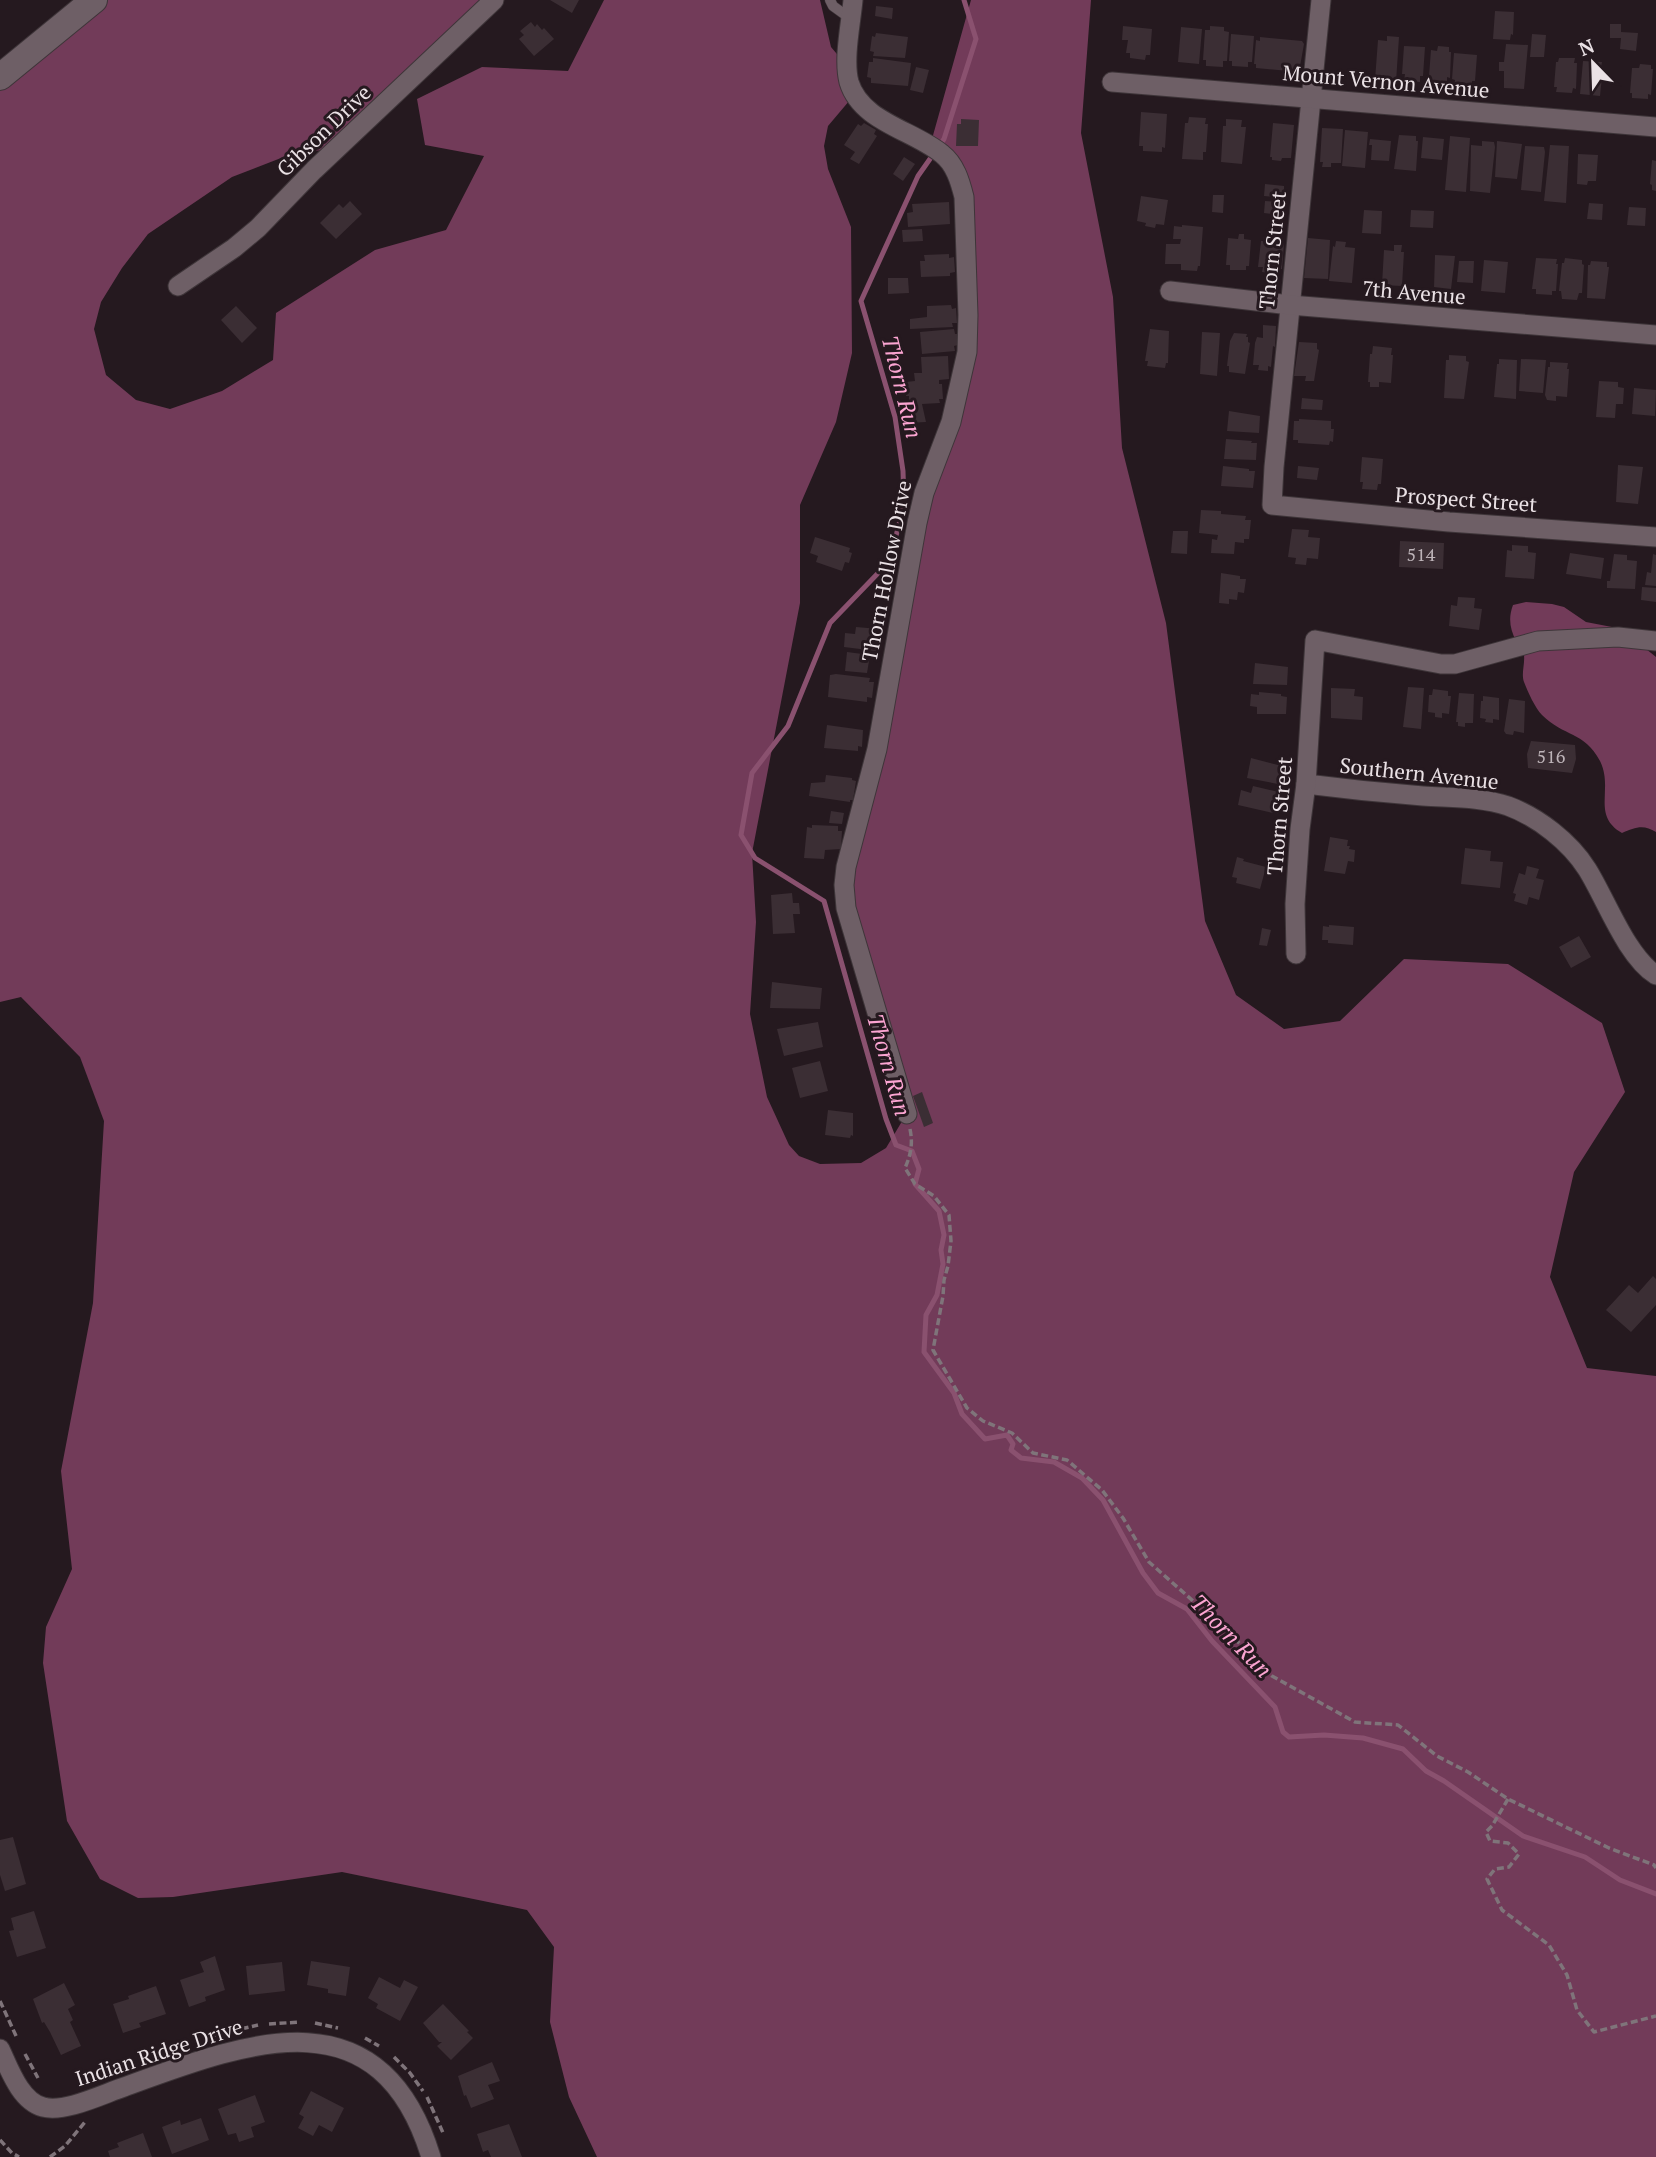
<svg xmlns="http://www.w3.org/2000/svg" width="1656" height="2157" font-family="'PT Serif',serif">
  <rect width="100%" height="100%" fill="#25191f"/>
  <!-- forest -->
  <g fill="#723b59">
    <path d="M94 0H494L335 150 299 151 232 177 148 234 122 268 101 302 94 329 106 375 136 400 170 409 222 391 273 360 276 313 375 250 446 230 484 156 425 145 417 99 482 67 568 71 604 0H820L831 47 847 66 855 94 828 126 824 146 828 169 851 227 852 353 836 422 800 505V603L752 853 756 922 750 1014 767 1097 789 1145 799 1156 820 1164 861 1163 886 1148 907 1113 846 908 906 578 961 383 964 196 930 146 971 0H1091L1081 133 1113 297 1122 448 1166 623 1205 921 1236 995 1284 1029 1340 1021 1404 959 1508 964 1602 1023 1625 1092 1574 1172 1550 1277 1587 1368 1656 1376V2157H597L569 2097 550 2022 554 1947 527 1910 342 1872 173 1897 138 1898 100 1879 67 1821 43 1663 46 1627 72 1569 61 1471 93 1303 104 1121 80 1057 21 997 0 1002V77Z"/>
    <path d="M1526 602 1552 604 1564 607 1586 622 1612 627 1625 632 1656 657V832C1644 824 1635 827 1622 833 1591 815 1614 789 1600 761 1584 731 1564 737 1542 715 1535 708 1528 692 1524 682 1521 674 1525 664 1524 655 1523 650 1518 646 1516 641 1510 629 1508 618 1513 605Z"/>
  </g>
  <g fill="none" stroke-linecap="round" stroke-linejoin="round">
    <!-- stream -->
    <path stroke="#8a516f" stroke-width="5" d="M964 0 976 39 944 139 918 176 861 301 895 417 903 471 904 504 896 536 883 568 830 623 788 726 752 773 741 835 755 858 824 901 886 1119 896 1145 912 1151 919 1169 915 1184 939 1211 944 1235 941 1250 943 1264 937 1295 926 1315 924 1352 954 1393 962 1414 985 1439 1007 1435 1013 1444 1011 1450 1021 1458 1054 1462 1082 1478 1103 1500 1143 1573 1158 1593 1187 1609 1212 1641 1275 1707 1283 1732 1289 1737 1324 1735 1363 1738 1403 1749 1426 1771 1444 1781 1523 1836 1585 1857 1620 1880 1656 1894"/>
  </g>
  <!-- building -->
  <g fill="#3b2e34">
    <path d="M550 0H579L572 13Z"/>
    <path d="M876 6 893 8 892 19 875 16Z"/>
    <path d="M1495 11 1514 12 1513 35 1511 34 1510 40 1493 39Z"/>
    <path d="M531 22 535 27 537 24 542 30 544 28 554 39 534 56 519 39 524 35 520 31Z"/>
    <path d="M1610 24H1621V32L1638 33 1636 51 1620 49 1621 38H1610Z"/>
    <path d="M1123 26 1152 29 1150 55H1146L1145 60 1130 58V53H1126L1128 40H1122Z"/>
    <path d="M1210 26 1224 27V31L1229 32 1227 61H1223V67L1206 66V60H1203L1205 30H1210Z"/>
    <path d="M1181 27 1202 29 1199 64 1178 62Z"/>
    <path d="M876 33 908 37 905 58 873 56 874 52 870 51 872 36 875 37Z"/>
    <path d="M1231 34 1254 36 1252 62H1248V67L1232 66V61H1229Z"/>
    <path d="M1532 34 1546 35 1544 57H1530Z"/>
    <path d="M1387 36 1399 37 1396 82 1375 80 1378 40 1387 41Z"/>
    <path d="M1260 37 1302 41 1304 44 1299 72 1256 68V64H1254L1256 40 1260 41Z"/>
    <path d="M1506 44 1528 45 1524 89 1504 88V71H1499V62H1504Z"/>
    <path d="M1404 46 1425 47 1423 76H1420V82L1404 81 1405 74H1402Z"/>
    <path d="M1438 46 1449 47V52H1451L1450 78 1447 77V84L1431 83V76H1429L1431 50 1437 51Z"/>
    <path d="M1454 53 1477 55 1475 81H1472V87L1454 86 1455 80 1452 79Z"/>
    <path d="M873 58 911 63 908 86 871 83V78L867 77 869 62H873Z"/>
    <path d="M1559 58H1575L1574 63H1577L1576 89 1573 88 1572 93 1556 92 1557 87H1554L1556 62H1558Z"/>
    <path d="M1583 61 1602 62 1601 67H1603L1600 96 1580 94Z"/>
    <path d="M1640 64 1651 65V69H1653L1651 95 1648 94V99L1632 98V93H1630L1632 68H1639Z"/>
    <path d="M916 67 929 70 923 93 910 90Z"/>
    <path d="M1141 112 1167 114 1165 148 1162 147V152L1143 151V146H1139Z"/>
    <path d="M1189 117 1206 118 1205 124H1208L1206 152H1203V160L1182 159 1185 123H1188Z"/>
    <path d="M961 119 979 120 978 146H956L957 124H961Z"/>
    <path d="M1226 119 1242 120 1241 127H1246L1242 164 1221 162 1223 126H1226Z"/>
    <path d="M864 123 876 130 874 134 877 136 859 164 850 159 855 152 844 145 858 124 861 126Z"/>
    <path d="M1273 123 1294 125 1291 158H1282L1281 161 1272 160V157H1270Z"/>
    <path d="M1322 128 1343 129 1341 163H1331V167H1322L1323 162H1320Z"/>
    <path d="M1345 130 1368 132 1365 168 1342 166Z"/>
    <path d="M1399 135 1416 136V141H1418L1416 171 1394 169Z"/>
    <path d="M1450 136 1470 138 1466 192 1445 190Z"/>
    <path d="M1423 137 1444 139 1442 160 1421 158Z"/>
    <path d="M1370 139 1391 141 1389 161 1371 160 1372 145H1369Z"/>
    <path d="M1482 141 1494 142 1495 147 1490 193 1470 191 1471 145 1482 146Z"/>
    <path d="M1497 141 1522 144 1517 179 1495 177Z"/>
    <path d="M1550 145 1569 146 1566 203 1544 201Z"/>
    <path d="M1525 146 1544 147 1545 152 1541 192 1521 190Z"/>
    <path d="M1578 154 1598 155 1596 181H1588L1587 185 1577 184Z"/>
    <path d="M904 157 915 164 903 181 893 174Z"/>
    <path d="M1652 160 1656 161V191L1652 190V185L1650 184Z"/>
    <path d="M1265 184 1284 186V198L1264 196Z"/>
    <path d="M1213 195H1224L1223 213 1212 212Z"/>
    <path d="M1141 196 1168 200 1164 225 1156 224 1155 228 1145 226 1146 223 1137 221Z"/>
    <path d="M350 201 362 214 336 239 320 223 339 204 343 208Z"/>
    <path d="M1265 201 1283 202 1282 215 1264 213Z"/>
    <path d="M949 202 950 224 908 227 907 213 913 212 912 204Z"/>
    <path d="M1589 203 1603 204 1602 220 1587 219Z"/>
    <path d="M1629 207 1646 208 1645 226 1627 225Z"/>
    <path d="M1364 210 1382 211 1381 234 1362 233Z"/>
    <path d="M1411 210 1434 211 1433 228 1410 227Z"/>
    <path d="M1182 225 1203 227 1200 266H1198L1197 271 1181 270V264H1165L1166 244H1180L1181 239H1173L1174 226 1182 227Z"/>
    <path d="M922 229 923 241 903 242 902 230Z"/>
    <path d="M1239 234H1244V239L1251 240 1249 266H1246V270H1230V265H1226L1228 238 1238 239Z"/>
    <path d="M1264 236 1276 237 1275 242 1284 243 1282 269H1279L1278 274 1262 272 1263 267H1258L1261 241H1263Z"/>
    <path d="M1308 238 1330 240 1328 279 1304 278Z"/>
    <path d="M1336 241 1346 242 1345 247 1355 248 1352 283 1329 281 1333 246 1335 247Z"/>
    <path d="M1394 245H1402L1401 252H1404L1402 286 1382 285 1384 250 1394 251Z"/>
    <path d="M949 254V258L954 257 955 272 950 273V276L921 277 920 261H925L924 255Z"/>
    <path d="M1435 255 1455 256 1451 289 1434 287Z"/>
    <path d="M1536 258 1557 259 1556 264H1558L1556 291H1552V295L1536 294V289H1532Z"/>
    <path d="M1565 258 1582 260V264L1584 265 1582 293H1579L1577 300 1562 299 1561 291H1559L1562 263H1564Z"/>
    <path d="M1484 260 1508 262 1505 293 1481 291Z"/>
    <path d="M1459 261H1474L1473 283 1457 282Z"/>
    <path d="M1591 261 1607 262V267H1609L1605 299 1587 298 1588 265H1590Z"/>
    <path d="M888 278H908L909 293 888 294Z"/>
    <path d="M951 305 952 309 956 308 957 323H952L953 327 910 329V319L927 317V306Z"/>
    <path d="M236 306 257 328 242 343 221 320Z"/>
    <path d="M1263 325 1276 326 1275 347 1273 346 1271 367 1268 366V371L1258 370 1259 365H1253L1255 343 1257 337 1263 338Z"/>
    <path d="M954 329 955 334H957L958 345 954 346 955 351 922 354 920 332Z"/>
    <path d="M1150 329 1169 331 1168 363H1166L1165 368 1147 366 1148 361H1145Z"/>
    <path d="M1202 332 1220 333 1217 376 1200 374Z"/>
    <path d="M1234 333 1247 334 1246 337H1248V342L1250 343 1245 374 1229 372V366H1227L1230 341Z"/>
    <path d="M1299 342 1317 343V349L1319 350 1314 381H1305L1306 376H1294Z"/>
    <path d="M1373 346 1392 348 1391 355H1393L1391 383 1379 382V387H1370V382H1368L1370 354H1372Z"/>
    <path d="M1449 355 1466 356V361L1469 362 1464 399 1444 398 1446 360H1449Z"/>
    <path d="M948 356 949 379 939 380V384H942L943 399H939L940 403 922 404 926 422 906 423 905 404 909 403V396H906V382L915 381 914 373H922L921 357Z"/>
    <path d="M1499 359 1517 360 1516 399 1494 397 1497 364H1499Z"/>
    <path d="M1521 359 1546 360 1543 393 1519 391Z"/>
    <path d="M1550 362 1568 363 1567 369H1569L1567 397 1556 396V401L1547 400 1545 395 1548 367H1550Z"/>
    <path d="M1599 381 1618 382V387L1624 388 1623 404H1616L1615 418 1596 417Z"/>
    <path d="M1634 388 1656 390 1655 416 1632 414Z"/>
    <path d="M1302 398 1323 400 1322 410 1301 409Z"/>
    <path d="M1229 411 1260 416 1259 433 1227 431Z"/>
    <path d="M1299 419 1331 421V429H1334L1333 442 1330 441 1329 445 1298 443V440H1293L1294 421H1299Z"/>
    <path d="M1226 439 1252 441 1251 443H1257L1256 460 1224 459Z"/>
    <path d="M1362 457 1383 459 1381 484H1378L1377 490 1362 489 1363 482H1360Z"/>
    <path d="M1618 465 1643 467 1638 504 1616 502Z"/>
    <path d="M1223 466 1249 469V471H1255L1253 488 1221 486Z"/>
    <path d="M1298 466 1319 468 1317 480 1297 478Z"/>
    <path d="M1201 510 1221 511V514L1246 516 1245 520H1251L1249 539H1244V543L1235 542 1234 554 1211 553 1212 539 1217 540 1218 535 1199 533Z"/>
    <path d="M1292 529 1309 530 1308 537 1320 538 1318 559 1307 558 1306 565 1295 564 1296 558 1288 557Z"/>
    <path d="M1173 531H1188L1187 554 1171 553Z"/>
    <path d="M815 537 850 548 849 552 852 553 849 563 845 562 842 571 816 562 818 556 810 553Z"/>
    <path d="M1400 541 1444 543 1443 569 1399 567Z"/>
    <path d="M1512 545 1528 546V552L1536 553 1534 579 1505 577 1507 550 1512 551Z"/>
    <path d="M1570 553 1604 558 1601 579 1566 574Z"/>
    <path d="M1614 554 1627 555V560L1637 561 1635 589 1607 588V581H1610Z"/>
    <path d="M1653 554 1656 555V586L1645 585 1647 572 1651 573Z"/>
    <path d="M1221 573 1240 576V579H1246L1244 593 1238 592 1237 600 1229 599V604L1219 603Z"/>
    <path d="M1642 587 1656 588V602L1641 600Z"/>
    <path d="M1458 597 1475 598 1474 608 1482 609 1479 630 1449 626 1451 605 1457 606Z"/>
    <path d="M856 627 879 629 876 651 844 647 845 633 855 634Z"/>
    <path d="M847 652 870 655 867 673 845 671Z"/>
    <path d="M1255 663 1288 667 1287 685 1253 684Z"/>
    <path d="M836 674 870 678 869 682H874L872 698 867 697V702L828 697 830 675Z"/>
    <path d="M1408 687 1424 688 1421 729 1403 727Z"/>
    <path d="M1331 688 1355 689 1354 696 1363 697 1362 720 1331 718Z"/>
    <path d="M1433 689 1448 691V696H1451L1449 714 1442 713V718L1435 717V713L1428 712 1429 695H1432Z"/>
    <path d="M1259 692 1281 694V696L1287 697 1286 714H1257V707L1250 706 1251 694 1259 695Z"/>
    <path d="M1459 693 1474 694 1473 723H1465V727L1458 726V722H1456Z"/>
    <path d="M1483 696 1499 698V720L1493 719V723L1485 722 1486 719 1480 718 1481 701H1483Z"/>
    <path d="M1509 699 1525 701 1524 733 1514 731 1513 735 1506 734 1504 731Z"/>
    <path d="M827 725 863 730 862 747 858 746V751L824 748Z"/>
    <path d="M1531 741 1575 745 1576 759 1572 773 1528 768 1527 754Z"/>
    <path d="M1251 758 1282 766 1278 784 1247 778Z"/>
    <path d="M826 775 852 778V780L856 781 853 800H850V802L809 796 811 783 825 782Z"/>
    <path d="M1253 786 1283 793 1281 801H1284L1283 806 1280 805 1278 814 1238 805 1241 790 1251 793Z"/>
    <path d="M831 811 844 813 842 824 829 823Z"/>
    <path d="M812 825 838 826V831H842L841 849 825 850 824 859 804 858 807 827 812 828Z"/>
    <path d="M1330 837 1348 840 1347 846H1350L1349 849 1355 850 1354 862 1348 861 1345 874 1324 871Z"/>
    <path d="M1465 848 1491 851 1490 861 1503 862 1500 888 1461 884Z"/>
    <path d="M1237 857 1244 859 1243 861 1266 867 1260 889 1236 883 1237 878 1232 877Z"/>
    <path d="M1527 866 1539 869 1536 878 1544 880 1539 900 1529 897 1527 905 1514 901 1516 894 1513 893 1519 873 1525 875Z"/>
    <path d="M792 893 793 903H799L800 914H793L795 933 773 934 771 895Z"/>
    <path d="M1329 925 1354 927 1353 945 1328 943V940H1322L1323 926 1329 927Z"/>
    <path d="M1262 928 1271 930 1267 946 1259 945Z"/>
    <path d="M1579 936 1591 957 1571 968 1559 947Z"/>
    <path d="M772 982 822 988 820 1009 770 1008Z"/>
    <path d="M818 1022 823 1047 784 1056 777 1029Z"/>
    <path d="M820 1061 828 1091 800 1098 792 1068Z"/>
    <path d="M922 1092 933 1123 924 1127 913 1096Z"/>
    <path d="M828 1110 853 1113V1136L851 1135 850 1138 825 1135Z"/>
    <path d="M1653 1276 1656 1279V1305L1631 1332 1606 1310 1629 1285 1638 1293Z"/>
    <path d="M13 1837 26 1884 5 1891 0 1875V1840Z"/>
    <path d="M34 1911 46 1948 17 1957 9 1931 14 1930 11 1918Z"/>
    <path d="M215 1956 225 1990 205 1997 206 2001 189 2007 180 1980 204 1972 200 1962Z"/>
    <path d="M311 1961 350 1967 346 1996 328 1993V1989L307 1985Z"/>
    <path d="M282 1962 285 1991 249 1995 246 1966Z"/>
    <path d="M379 1977 400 1988 404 1980 418 1987 400 2021 376 2008 378 2004 368 1998Z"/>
    <path d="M64 1983 75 2005 68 2009 73 2020 70 2022 81 2046 61 2055 50 2032 44 2022 42 2023 33 1999Z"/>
    <path d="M156 1986 166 2014 139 2023 141 2027 123 2033 113 2004 129 1999 128 1996Z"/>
    <path d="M443 2004 469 2031 467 2032 473 2038 451 2060 437 2046 442 2042H439L423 2023Z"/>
    <path d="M492 2062 500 2081 488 2085 494 2099 471 2108 466 2095 464 2096 458 2076Z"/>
    <path d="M311 2091 344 2108 332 2132 319 2125 313 2136 298 2128 304 2117 299 2114Z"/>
    <path d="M255 2095 265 2122 251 2127 254 2137 239 2142 236 2133 228 2135 218 2109Z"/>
    <path d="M201 2118 209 2140 172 2154 162 2127 180 2120 181 2125Z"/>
    <path d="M509 2124 522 2157H491L488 2150 483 2152 477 2134Z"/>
    <path d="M143 2133 152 2157H110L108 2151 119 2147 117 2143Z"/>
  </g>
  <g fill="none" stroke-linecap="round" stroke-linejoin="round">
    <defs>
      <path id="lane" d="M830 0 833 6 851 19"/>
      <g id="street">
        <path d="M853 0C851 23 843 59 849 82 861 122 913 130 942 154 955 164 960 181 964 197L968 315 967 352 951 422 924 493 917 523 877 749 846 867 844 885 846 908 907 1114"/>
        <path d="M1321 0 1274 467 1272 505 1449 522 1656 537"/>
        <path d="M1112 82 1656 127"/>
        <path d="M178 286 234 248 258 228 314 170 494 0"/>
        <path d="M1170 291 1290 305 1656 335"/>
        <path d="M1306 784C1345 789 1384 793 1423 796 1451 798 1481 797 1508 806 1538 817 1570 842 1587 869 1606 899 1626 956 1656 975"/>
        <path d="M1296 954 1295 904 1300 829 1306 784 1315 640 1441 664H1455L1538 641 1618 637 1656 641"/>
        <path d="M0 2049C9 2068 20 2101 43 2107 65 2113 103 2094 124 2087 247 2042 380 1990 431 2157"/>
      </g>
      <path id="secondary" d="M0 77 94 0"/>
    </defs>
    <!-- lane casing -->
    <use href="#lane" stroke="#3e3539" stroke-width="11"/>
    <!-- street casing -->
    <use href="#street" stroke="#3e3539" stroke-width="21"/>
    <!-- secondary casing -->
    <use href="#secondary" stroke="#3e3539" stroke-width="28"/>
    <!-- path -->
    <g stroke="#7f747a" stroke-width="3.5" stroke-dasharray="7 3.5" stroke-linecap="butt">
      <path d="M910 1129C913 1144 911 1154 905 1168L915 1184 934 1196 949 1215 951 1241 948 1266 944 1280 943 1296 933 1350 967 1408 983 1421 1012 1433 1033 1453 1067 1460 1102 1490 1123 1518 1149 1562 1227 1631 1272 1676 1355 1722 1398 1725 1437 1756 1468 1772 1508 1799 1609 1848 1654 1865 1656 1868"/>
      <path d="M1508 1799 1492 1826 1486 1832 1490 1841 1508 1843 1519 1854 1509 1867 1495 1869 1487 1879 1502 1910 1549 1945 1567 1975 1577 2010 1594 2032 1656 2016"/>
      <path d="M0 2001 17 2038"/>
      <path d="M315 2023 338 2028"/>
      <path d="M269 2024 300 2022"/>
      <path d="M211 2036 258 2025"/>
      <path d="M365 2038 379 2046"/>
      <path d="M25 2054 38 2078"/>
      <path d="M394 2057 410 2073 423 2091"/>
      <path d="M427 2097 444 2135"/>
      <path d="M0 2140 12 2153 19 2157"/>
      <path d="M50 2157 65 2146 85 2122"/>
    </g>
    <!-- lane -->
    <use href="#lane" stroke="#6e5f66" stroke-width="10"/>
    <!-- street -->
    <use href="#street" stroke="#6e5f66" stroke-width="19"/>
    <!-- secondary -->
    <use href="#secondary" stroke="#6e5f66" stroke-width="26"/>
  </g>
  <g text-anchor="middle" stroke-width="6" stroke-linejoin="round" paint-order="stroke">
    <!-- number labels -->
    <g font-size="18" fill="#beb4b9">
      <text x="1421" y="561">514</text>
      <text x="1551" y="763">516</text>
    </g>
    <!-- street labels -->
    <g font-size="21" fill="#eae1e5" stroke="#25191f">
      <text transform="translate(1386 82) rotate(5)" y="7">Mount Vernon Avenue</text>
      <text transform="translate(324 131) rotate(-44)" y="7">Gibson Drive</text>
      <text transform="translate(1273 250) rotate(-84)" y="7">Thorn Street</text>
      <text transform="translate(1414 293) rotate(5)" y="7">7th Avenue</text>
      <text transform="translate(1466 500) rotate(4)" y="7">Prospect Street</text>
      <text transform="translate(887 571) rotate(-79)" y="7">Thorn Hollow Drive</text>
      <text transform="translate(1419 774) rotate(6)" y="7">Southern Avenue</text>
      <text transform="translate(1280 816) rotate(-85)" y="7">Thorn Street</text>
      <text transform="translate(159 2053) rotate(-18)" y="7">Indian Ridge Drive</text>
    </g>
    <!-- water labels -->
    <g font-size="23" font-style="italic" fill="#fca5d2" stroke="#25191f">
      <text transform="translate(902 387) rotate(76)" y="8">Thorn Run</text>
      <text transform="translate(889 1065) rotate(74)" y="8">Thorn Run</text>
      <text transform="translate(1231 1636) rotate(46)" y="8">Thorn Run</text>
    </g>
  </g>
  <!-- north arrow -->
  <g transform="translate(1593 63) rotate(337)" stroke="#25191f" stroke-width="5" paint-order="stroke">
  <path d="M0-5L12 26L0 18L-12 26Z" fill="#eae1e5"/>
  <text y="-10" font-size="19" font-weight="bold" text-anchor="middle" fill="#eae1e5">N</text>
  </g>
</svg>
